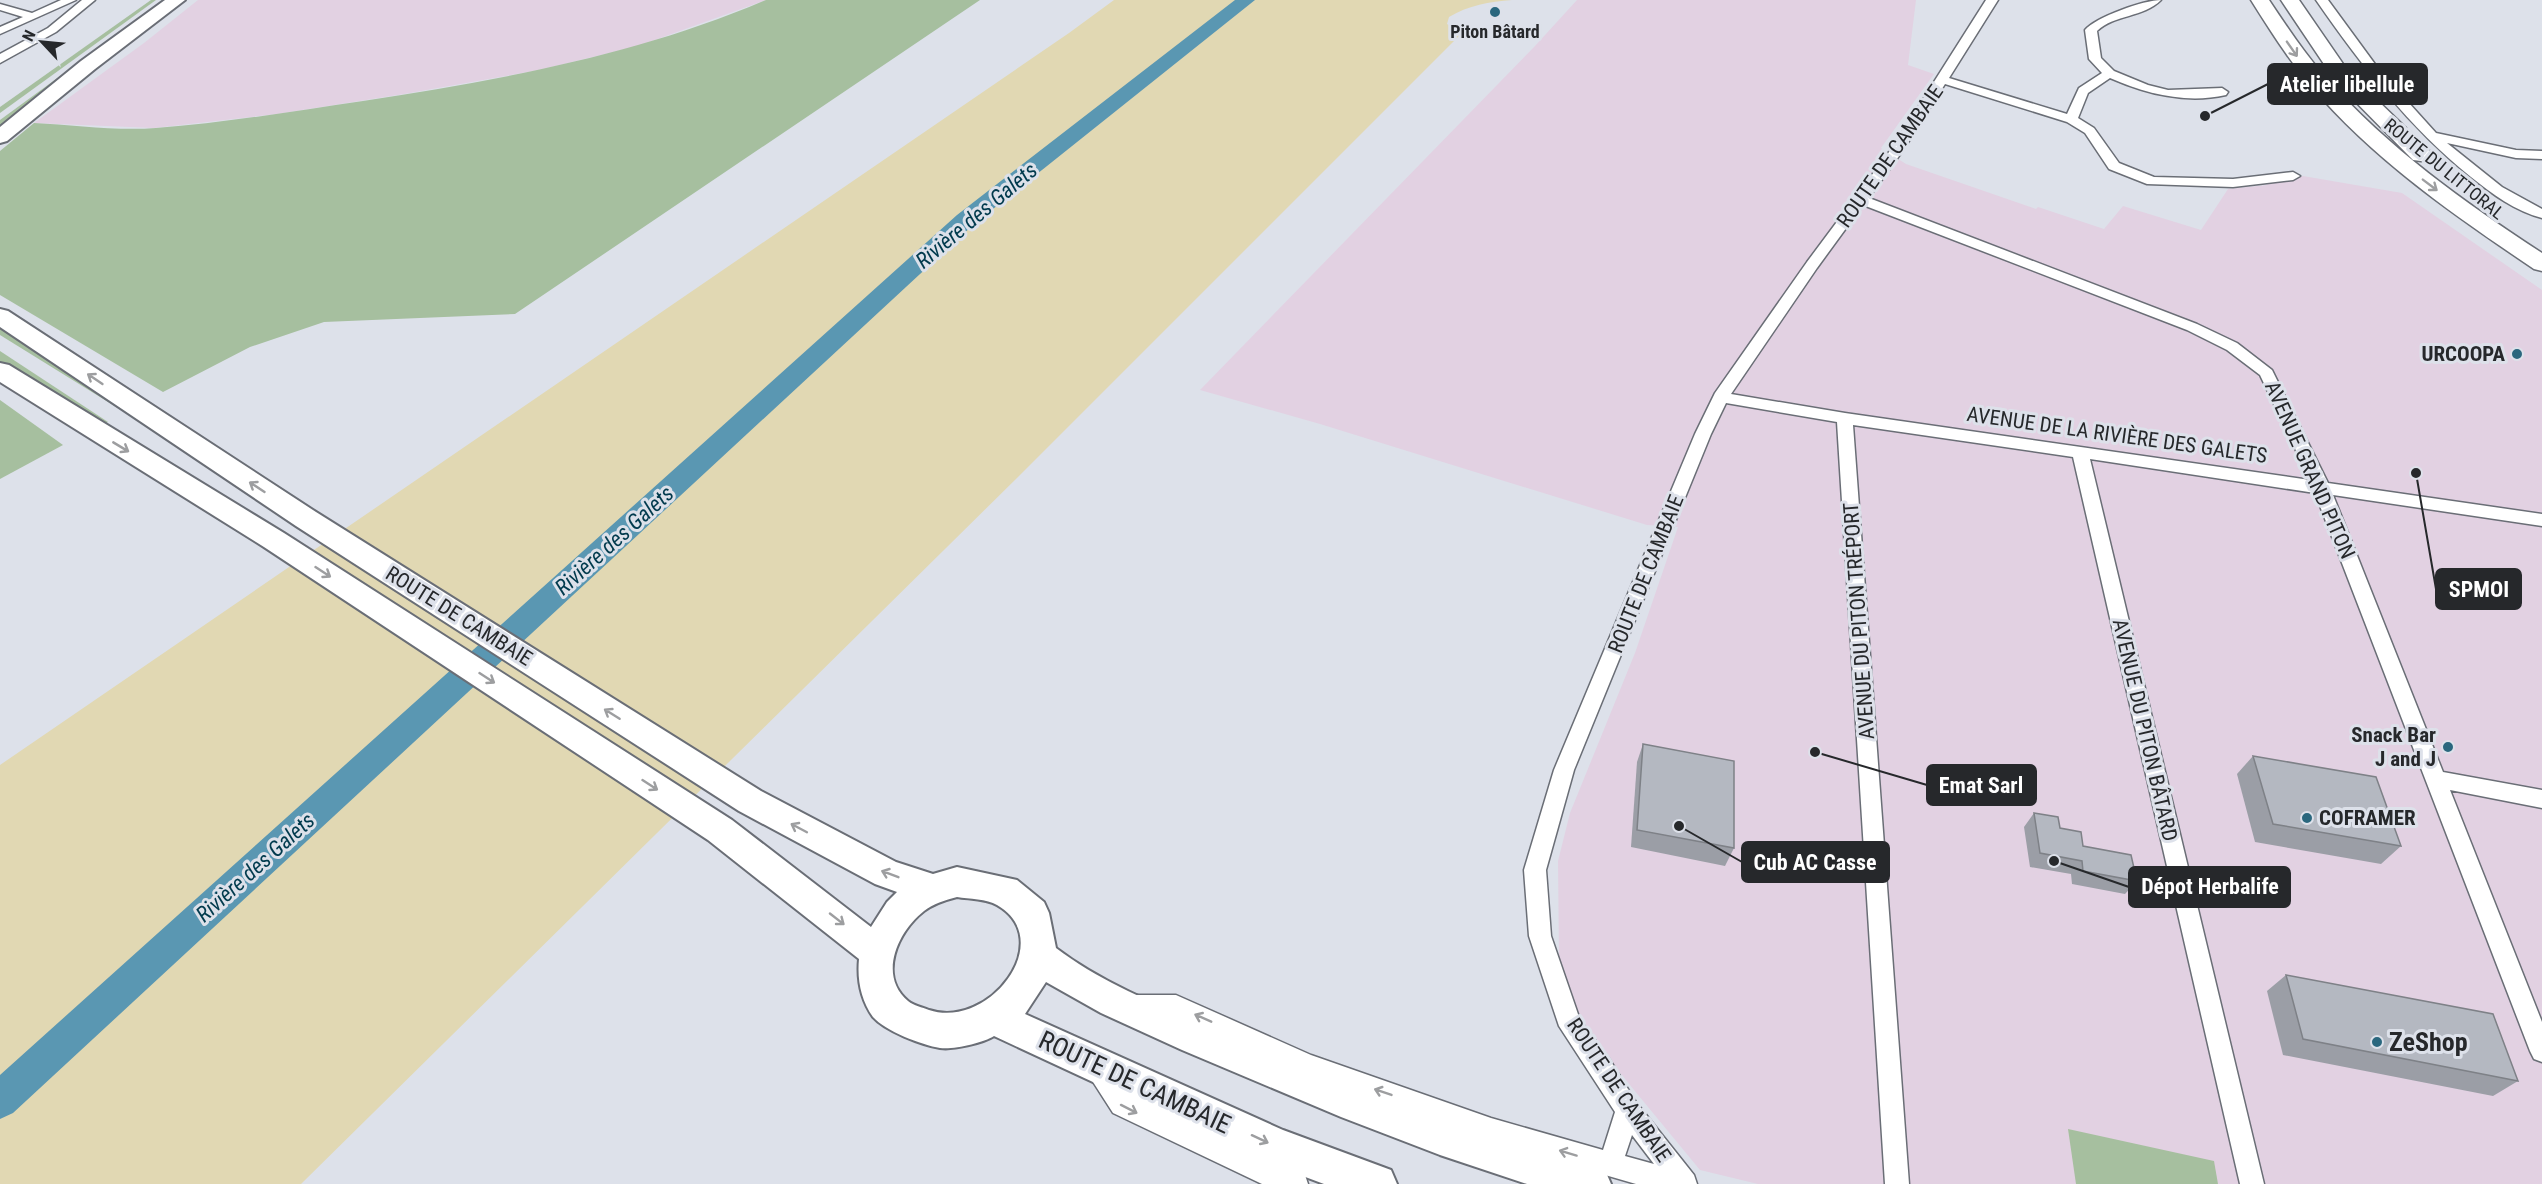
<svg xmlns="http://www.w3.org/2000/svg" width="2542" height="1184" font-family="'Roboto Condensed',sans-serif">
  <rect width="100%" height="100%" fill="#dde1ea"/>
  <!-- industrial -->
  <g fill="#e2d1e2">
    <path d="M198 0H766L638 46 539 70 404 94 277 114 154 128 34 123 144 43Z"/>
    <path d="M1577 0H1916L1908 65 1934 74 1881 148 1906 164 2036 209 2038 207 2104 229 2123 206 2201 230 2228 189 2267 185 2269 182 2303 176 2402 193 2542 290V1184H1758L1700 1170 1606 1056 1577 1013 1559 958 1558 861 1570 813 1635 653 1678 527 1647 525 1320 424 1200 390 1535 46Z"/>
  </g>
  <!-- green -->
  <g fill="#a6bf9f">
    <path d="M151 0H156L0 113V107Z"/>
    <path d="M164 0H169L0 131V120Z"/>
    <path d="M766 0H980L515 314 324 322 250 347 163 392 0 295V151L34 123C73 125 117 131 156 128 225 123 294 111 363 101 500 80 638 55 766 0Z"/>
    <path d="M0 323 126 411 121 410 0 335Z"/>
    <path d="M0 351 108 422 99 427 0 362Z"/>
    <path d="M0 400 63 445 0 479Z"/>
    <path d="M2068 1129 2214 1161 2218 1184H2076Z"/>
  </g>
  <!-- sand -->
  <path fill="#e1d8b3" d="M1114 0H1512C1489 2 1469 5 1449 17L1447 24 1462 33 1018 477 301 1184H0V765L1069 33Z"/>
  <g fill="none" stroke-linecap="round" stroke-linejoin="round">
    <!-- river -->
    <path fill="#5a97b2" fill-rule="evenodd" d="M1235 0H1255L973 225 13 1113 0 1119V1075L957 215Z"/>
    <defs>
      <g id="minor">
        <path d="M61 0H76L0 34V27L23 17 0 10V4L32 13Z"/>
        <path d="M82 0H95L56 32 0 63V54L48 28Z"/>
        <path d="M1986 0H1998L1949 78 2067 114 2079 88 2102 73 2089 59 2085 30C2096 17 2144 0 2161 0 2143 18 2115 14 2097 31L2101 58 2114 71 2148 85 2168 90 2222 88 2228 92 2226 95C2186 104 2147 94 2110 78L2088 93 2078 118 2094 128 2119 163 2154 177 2233 179 2293 172 2300 176 2293 180 2233 187 2147 184 2109 169 2085 133 2067 122 1945 84 1904 149 1869 198 2197 324 2237 343 2272 370 2328 483 2542 514V526L2333 495 2443 772 2542 790V808L2450 790 2542 1022V1062L2534 1059 2530 1051 2315 493 2090 459 2264 1184H2240L2073 457 1853 425 1909 1184H1885L1837 422 1726 403 1711 434 1574 770 1546 870 1551 936 1580 1020 1610 1060 1636 1102 1694 1175 1697 1184H1636L1491 1142 1307 1076 1175 1017H1136L1128 1014 1125 1006 1128 998 1136 995H1176L1311 1055 1491 1118 1603 1150 1615 1112 1559 1026 1529 936 1524 870 1554 770 1695 434 1715 393 1807 262 1892 148ZM1863 205 2187 330 2227 350 2260 375 2310 480 1845 413 1731 394 1817 268ZM1632 1135 1654 1164 1625 1156Z"/>
        <path d="M2316 0H2328L2380 71 2436 133 2516 150 2542 151V159L2516 158 2447 143 2502 187 2542 209V218C2515 211 2492 194 2471 177 2409 127 2361 65 2316 0Z"/>
        <path d="M1098 1060 1106 1063 1129 1097 1267 1161 1305 1175 1308 1184H1262L1113 1113 1086 1071 1090 1063Z"/>
      </g>
      <g id="primary">
        <path d="M165 0H185L95 69 7 141 0 143V127L81 61Z"/>
        <path d="M0 309 8 311 316 512 761 791 896 862 933 874 957 867 1017 880 1044 902 1049 913 1056 948C1106 986 1168 1009 1226 1033 1346 1084 1467 1127 1591 1164L1605 1170 1611 1184H1527L1440 1155 1341 1117 1182 1050 1101 1013 1046 982 1025 1014 1283 1130 1391 1170 1397 1184H1324L1263 1161 994 1036C983 1043 953 1050 940 1048 922 1045 885 1031 873 1017 861 1000 857 980 859 959L708 840 264 547 0 382V363L9 365 284 533 732 820 871 927 887 902 897 892 875 884 739 811 296 526 0 327ZM957 897C969 899 987 899 997 905 1058 940 989 1030 929 1010 922 1007 914 1006 908 1001 878 976 897 932 924 911 933 904 945 900 957 897Z"/>
      </g>
      <g id="trunk">
        <path d="M2251 0H2269C2287 27 2305 54 2326 78 2388 148 2464 202 2542 253V271L2534 269C2454 215 2374 160 2311 86 2288 59 2270 30 2251 0Z"/>
        <path d="M2281 0H2299L2350 74 2429 150 2432 155 2429 160 2421 161 2413 160 2336 82Z"/>
      </g>
    </defs>
    <!-- minor casing -->
    <use href="#minor" stroke="#6a6e76" stroke-width="3"/>
    <!-- primary casing -->
    <use href="#primary" stroke="#6a6e76" stroke-width="4"/>
    <!-- trunk casing -->
    <use href="#trunk" stroke="#6a6e76" stroke-width="3"/>
    <!-- minor -->
    <use href="#minor" fill="#fff" fill-rule="evenodd"/>
    <!-- primary -->
    <use href="#primary" fill="#fff" fill-rule="evenodd"/>
    <!-- trunk -->
    <use href="#trunk" fill="#fff" fill-rule="evenodd"/>
  </g>
  <!-- wall -->
  <g fill="#9b9ea6">
    <path d="M1643 744 1734 848 1725 866 1631 847 1637 762Z"/>
    <path d="M2253 756 2401 846 2381 864 2255 842 2237 774Z"/>
    <path d="M2034 813 2060 828 2083 846 2137 881 2125 894 2072 884 2071 874 2030 867 2024 827Z"/>
    <path d="M2286 975 2518 1081 2493 1096 2283 1055 2267 991Z"/>
  </g>
  <!-- building -->
  <g fill="#b4b8c1" stroke="#7e8187" stroke-width="1.5">
    <path d="M1643 744 1734 761V848L1637 830Z"/>
    <path d="M2253 756 2376 777 2401 846 2273 824Z"/>
    <path d="M2034 813 2058 817 2060 828 2081 832 2083 846 2131 855 2137 881 2083 871 2082 861 2040 853Z"/>
    <path d="M2286 975 2493 1014 2518 1081 2303 1039Z"/>
  </g>
  <!-- one-way arrows -->
  <defs><path id="oneway-shaft" d="M-6 0H5M1.5-3L5.5 0L1.5 3" fill="none" stroke-width="1.6" stroke-linecap="round" stroke-linejoin="round" transform="scale(1.5)"/></defs>
  <g stroke="#9d9ea0">
    <use href="#oneway-shaft" transform="translate(2292 49) rotate(55)"/>
    <use href="#oneway-shaft" transform="translate(2430 185) rotate(37)"/>
    <use href="#oneway-shaft" transform="translate(95 379) rotate(-146)"/>
    <use href="#oneway-shaft" transform="translate(121 447) rotate(31)"/>
    <use href="#oneway-shaft" transform="translate(257 487) rotate(-147)"/>
    <use href="#oneway-shaft" transform="translate(323 572) rotate(33)"/>
    <use href="#oneway-shaft" transform="translate(487 678) rotate(33)"/>
    <use href="#oneway-shaft" transform="translate(612 714) rotate(-148)"/>
    <use href="#oneway-shaft" transform="translate(650 785) rotate(33)"/>
    <use href="#oneway-shaft" transform="translate(799 828) rotate(-152)"/>
    <use href="#oneway-shaft" transform="translate(890 874) rotate(-159)"/>
    <use href="#oneway-shaft" transform="translate(837 919) rotate(38)"/>
    <use href="#oneway-shaft" transform="translate(1203 1018) rotate(-156)"/>
    <use href="#oneway-shaft" transform="translate(1383 1092) rotate(-161)"/>
    <use href="#oneway-shaft" transform="translate(1129 1109) rotate(27)"/>
    <use href="#oneway-shaft" transform="translate(1260 1139) rotate(25)"/>
    <use href="#oneway-shaft" transform="translate(1568 1153) rotate(-163)"/>
  </g>
  <!-- markers -->
  <g fill="#2a677e" stroke="#dde1ea" stroke-width="2">
    <circle cx="1495" cy="12" r="6"/>
    <circle cx="2517" cy="354" r="6"/>
    <circle cx="2448" cy="747" r="6"/>
    <circle cx="2307" cy="818" r="6"/>
    <circle cx="2377" cy="1042" r="6"/>
  </g>
  <g text-anchor="middle" stroke-width="6" stroke-linejoin="round" paint-order="stroke">
    <!-- far-poi labels -->
    <g font-size="18" font-weight="bold" fill="#26282b" stroke="#dde1ea">
      <text x="1495" y="38">Piton Bâtard</text>
    </g>
    <!-- far-street labels -->
    <g font-size="18" fill="#26282b" stroke="#dde1ea">
      <text transform="translate(2444 169) rotate(39)" y="6">ROUTE DU LITTORAL</text>
    </g>
    <!-- street labels -->
    <g font-size="21" fill="#26282b" stroke="#dde1ea">
      <text transform="translate(1890 156) rotate(-55)" y="7">ROUTE DE CAMBAIE</text>
      <text transform="translate(2117 435) rotate(8)" y="7">AVENUE DE LA RIVIÈRE DES GALETS</text>
      <text transform="translate(2310 470) rotate(66)" y="7">AVENUE GRAND PITON</text>
      <text transform="translate(1646 574) rotate(-68)" y="7">ROUTE DE CAMBAIE</text>
      <text transform="translate(459 616) rotate(32)" y="7">ROUTE DE CAMBAIE</text>
      <text transform="translate(1859 621) rotate(-94)" y="7">AVENUE DU PITON TRÉPORT</text>
      <text transform="translate(2145 730) rotate(77)" y="7">AVENUE DU PITON BÂTARD</text>
      <text transform="translate(1619 1090) rotate(56)" y="7">ROUTE DE CAMBAIE</text>
    </g>
    <!-- poi labels -->
    <g font-size="21" font-weight="bold" fill="#26282b" stroke="#dde1ea" text-anchor="end">
      <text x="2505" y="361">URCOOPA</text>
      <text x="2436" y="742">Snack Bar<tspan x="2436" dy="24">J and J</tspan></text>
      <text x="2319" y="825" text-anchor="start">COFRAMER</text>
    </g>
    <!-- water labels -->
    <g font-size="22" font-style="italic" fill="#013a4d" stroke="#dde1ea">
      <text transform="translate(976 215) rotate(-40)" y="8">Rivière des Galets</text>
      <text transform="translate(614 540) rotate(-42)" y="8">Rivière des Galets</text>
      <text transform="translate(255 867) rotate(-42)" y="8">Rivière des Galets</text>
    </g>
    <!-- near-poi labels -->
    <g font-size="26" font-weight="bold" fill="#26282b" stroke="#dde1ea" text-anchor="start">
      <text x="2389" y="1051">ZeShop</text>
    </g>
    <!-- near-street labels -->
    <g font-size="26" fill="#26282b" stroke="#dde1ea">
      <text transform="translate(1135 1082) rotate(25)" y="9">ROUTE DE CAMBAIE</text>
    </g>
  </g>
  <!-- callouts -->
  <path fill="none" stroke="#26282b" stroke-width="2" d="M2205 116L2268 84M2416 473L2436 589M1815 752L1927 785M1679 826L1742 862M2054 861L2129 887"/>
  <g fill="#26282b" stroke="#dde1ea" stroke-width="2">
    <circle cx="2205" cy="116" r="6"/>
    <circle cx="2416" cy="473" r="6"/>
    <circle cx="1815" cy="752" r="6"/>
    <circle cx="1679" cy="826" r="6"/>
    <circle cx="2054" cy="861" r="6"/>
  </g>
  <g fill="#26282b" stroke="#26282b" stroke-width="2">
    <rect x="2268" y="64" width="159" height="40" rx="6"/>
    <rect x="2436" y="569" width="85" height="40" rx="6"/>
    <rect x="1927" y="765" width="109" height="40" rx="6"/>
    <rect x="1742" y="842" width="147" height="40" rx="6"/>
    <rect x="2129" y="867" width="161" height="40" rx="6"/>
  </g>
  <g font-size="22" text-anchor="middle" font-weight="bold" fill="#fff">
    <text x="2347" y="92">Atelier libellule</text>
    <text x="2479" y="597">SPMOI</text>
    <text x="1981" y="793">Emat Sarl</text>
    <text x="1815" y="870">Cub AC Casse</text>
    <text x="2210" y="894">Dépot Herbalife</text>
  </g>
  <!-- north arrow -->
  <g transform="translate(42 42) rotate(296)" stroke="#dde1ea" stroke-width="4.5" paint-order="stroke">
  <path d="M0-4.5L10 22L0 15L-10 22Z" fill="#26282b"/>
  <text y="-9" font-size="16" font-weight="bold" text-anchor="middle" fill="#26282b">N</text>
  </g>
</svg>
